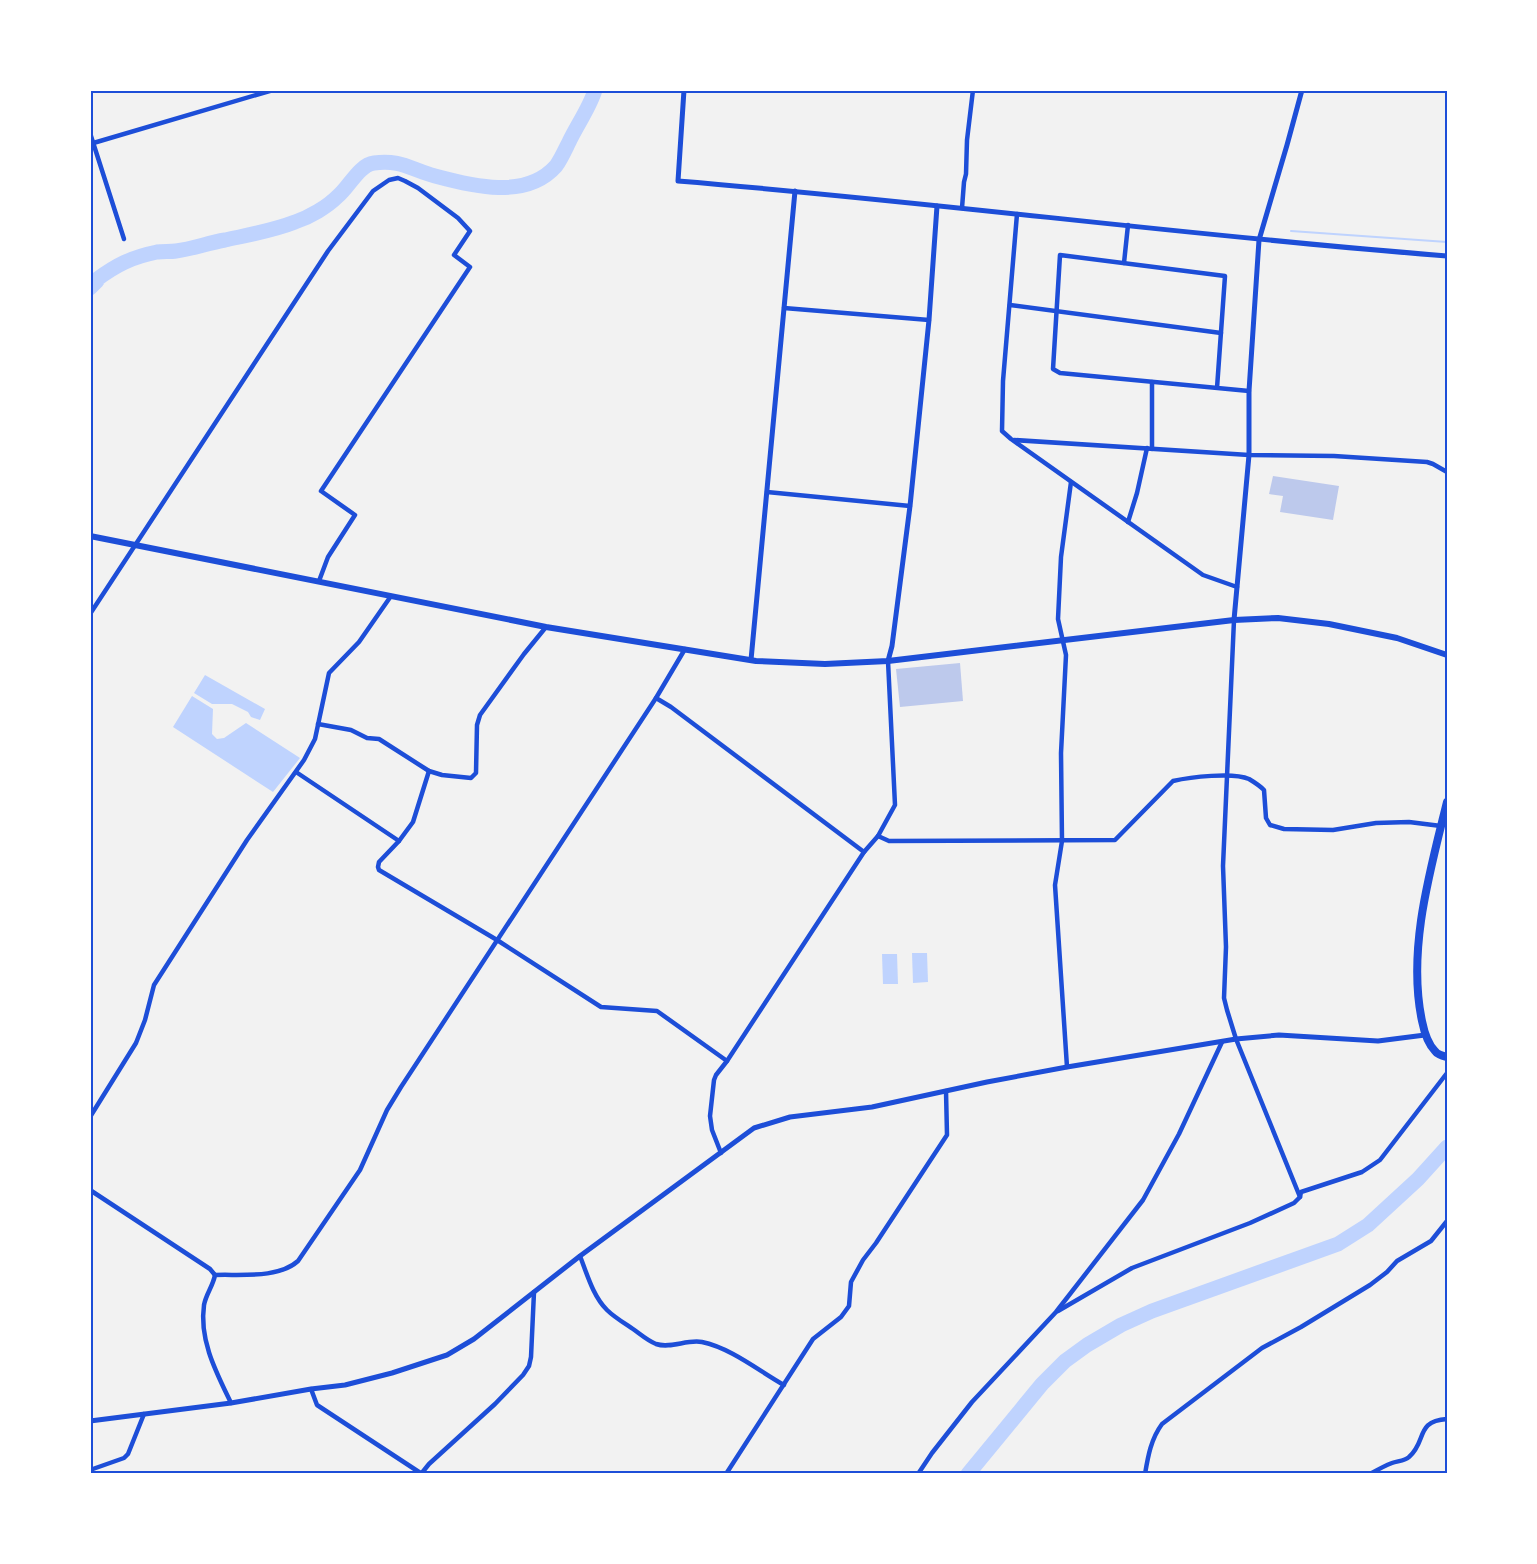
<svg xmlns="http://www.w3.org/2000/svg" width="1537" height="1564" font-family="'Titillium Web',sans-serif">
  <rect width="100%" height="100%" fill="#f2f2f2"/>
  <!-- water -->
  <g fill="#bfd3fe">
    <path d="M205 675 265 709 260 720 251 717 248 712 232 704H212L194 693Z"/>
    <path d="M192 696 213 709 212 734 217 739 224 738 246 723 300 758 273 792 173 727Z"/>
    <path d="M912 953H927L928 982 913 983Z"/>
    <path d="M882 954H897L898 984H883Z"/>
  </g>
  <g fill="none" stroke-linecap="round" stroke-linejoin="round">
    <!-- stream -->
    <path stroke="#bfd3fe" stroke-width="2" d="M1291 231 1447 242"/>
    <!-- river -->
    <g stroke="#bfd3fe" stroke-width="15">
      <path d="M90 288 97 281 96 280C116 265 132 257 157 252 163 251 170 252 176 251 192 249 208 243 225 240 248 235 272 231 295 222 310 217 327 207 338 196 349 187 359 165 374 163 400 159 412 170 435 176 472 186 526 200 556 166 561 159 565 150 569 142 577 125 590 107 595 90"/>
      <path d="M968 1474 1042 1384 1065 1361 1087 1345 1121 1325 1152 1311 1338 1244 1368 1225 1418 1179 1447 1147"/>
    </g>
  </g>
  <!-- building -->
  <g fill="#bdc9ec">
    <path d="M1273 476 1339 486 1333 520 1280 512 1283 496 1269 494Z"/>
    <path d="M960 663 963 701 900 707 896 669Z"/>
  </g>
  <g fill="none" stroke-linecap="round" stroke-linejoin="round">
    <!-- minor -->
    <g stroke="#1d4ed8" stroke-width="4.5">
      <path d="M90 133 124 239"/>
      <path d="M90 144 273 90"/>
      <path d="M962 208 964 182 966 174 967 140 973 90"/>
      <path d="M1017 214 1003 381 1002 431 1011 439 1203 575 1237 587"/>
      <path d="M1124 263 1128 225"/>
      <path d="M1010 305 1221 333"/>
      <path d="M784 308 929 320"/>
      <path d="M1217 388 1225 276 1060 255 1053 369 1060 373 1249 391"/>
      <path d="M1014 440 1249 455 1334 456 1427 462 1433 464 1447 472"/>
      <path d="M1152 449V382"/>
      <path d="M767 492 910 506"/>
      <path d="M1128 522 1137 493 1147 448"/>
      <path d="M90 614 328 251 373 191 389 180 398 178 405 181 418 188 458 218 470 231 454 255 470 267 321 491 355 515 328 557 319 581"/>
      <path d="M1234 620 1223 866 1226 947 1224 998 1227 1010 1236 1039 1300 1197"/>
      <path d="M656 698 671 707 864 852"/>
      <path d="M318 724 351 730 367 738 379 739 429 771 442 775 471 778 476 773 477 725 480 715 524 654 546 627"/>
      <path d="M429 771 413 822 399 841 379 862 378 867 379 870 497 940 601 1007 657 1011 727 1061"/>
      <path d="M296 772 399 841"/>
      <path d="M878 836 889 841 1115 840 1173 781C1190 777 1233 772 1249 779 1254 782 1260 786 1264 790L1266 818 1270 825 1284 829 1333 830 1376 823 1409 822 1441 826"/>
      <path d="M1067 1067 1055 885 1062 841 1061 753 1066 655 1058 619 1061 557 1071 482"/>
      <path d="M90 1117 136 1043 145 1020 154 985 247 840 304 760 315 739 329 673 359 642 391 596"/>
      <path d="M721 1153 712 1130 710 1116 714 1080 716 1075 727 1061 864 852 878 836 895 805 888 661"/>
      <path d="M90 1190 210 1269 215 1275"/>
      <path d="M580 1256C587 1274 593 1296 607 1310 614 1317 624 1323 633 1329 640 1334 648 1341 656 1344 671 1349 687 1339 702 1342 731 1348 759 1371 784 1385"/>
      <path d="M215 1275C240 1274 278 1279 298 1261L360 1170 387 1110 401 1087 656 698 685 649"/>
      <path d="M215 1275C213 1286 206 1294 204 1305 199 1340 216 1372 231 1403"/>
      <path d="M1058 1311 1132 1268 1250 1223 1294 1203 1300 1197 1301 1192 1362 1172 1380 1160 1447 1073"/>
      <path d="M311 1389 317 1405 422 1474"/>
      <path d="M90 1470 124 1458 128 1454 144 1414"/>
      <path d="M421 1474 429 1464 495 1404 523 1375 529 1366 531 1357 534 1292"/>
      <path d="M726 1474 813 1339 841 1317 849 1306 851 1282 863 1260 876 1243 945 1138 947 1135 946 1091"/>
      <path d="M918 1474 932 1453 972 1402 1056 1312 1143 1200 1179 1134 1222 1042"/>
      <path d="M1145 1474C1148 1456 1151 1439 1162 1424L1262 1348 1301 1327 1370 1285 1387 1272 1397 1261 1431 1241 1447 1221"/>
      <path d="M1370 1474C1377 1470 1384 1466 1392 1463 1397 1461 1405 1461 1409 1457 1427 1442 1415 1421 1447 1419"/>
    </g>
    <!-- tertiary -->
    <g stroke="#1d4ed8" stroke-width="5">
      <path d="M684 90 678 181C935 202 1190 236 1447 256"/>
      <path d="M1234 620 1249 455V391L1259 240 1287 145 1302 90"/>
      <path d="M751 660 795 191"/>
      <path d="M888 661 892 646 910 506 929 320 937 206"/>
      <path d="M90 1421 231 1403 311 1389 345 1385 392 1373 447 1355 474 1339 580 1256 754 1128 790 1117 872 1107 987 1082 1067 1067 1236 1039 1279 1035 1378 1041 1425 1035"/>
    </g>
    <!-- secondary -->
    <path stroke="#1d4ed8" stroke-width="6" d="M90 536 546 627 756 661 825 664 888 661 1234 620 1278 618 1329 624 1397 638 1447 655"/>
    <!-- trunk -->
    <path stroke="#1d4ed8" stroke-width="8" d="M1447 802C1430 871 1407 950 1422 1021 1424 1031 1427 1043 1435 1051 1437 1054 1443 1056 1447 1057"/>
  </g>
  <!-- border -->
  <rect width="1537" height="1564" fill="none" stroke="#ffffff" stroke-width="183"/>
  <rect x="92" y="92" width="1354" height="1380" fill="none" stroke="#1d4ed8" stroke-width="2"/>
</svg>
